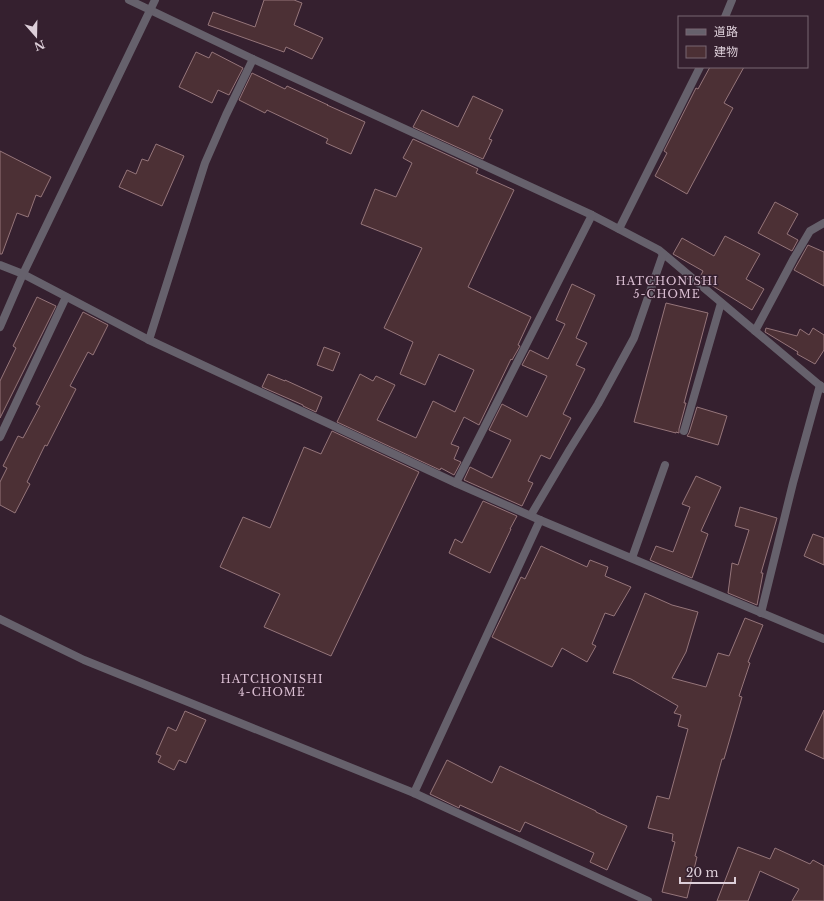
<svg xmlns="http://www.w3.org/2000/svg" width="824" height="901" font-family="'Libre Baskerville','Noto Sans JP',serif">
  <rect width="100%" height="100%" fill="#35202f"/>
  <!-- building -->
  <g fill="#4c3035" stroke="#95757a">
    <path d="M264 0H294L302 3 294 25 323 38 312 59 286 47 284 52 208 25 213 12 255 27Z"/>
    <path d="M196 52 209 58 212 52 243 68 229 95 218 90 212 103 179 87Z"/>
    <path d="M710 67H744L724 103 733 108 687 194 655 176 667 153 664 151 695 90 696 88 698 89Z"/>
    <path d="M252 73 285 89 287 86 328 105H327L365 122 351 154 326 143 328 139 267 110 265 113 239 100Z"/>
    <path d="M473 96 503 110 489 139 492 140 483 159 413 127 422 110 458 127Z"/>
    <path d="M413 139 478 169 476 173 514 190 468 287 531 317 518 345 520 346 512 360 511 359 479 425 464 417 451 444 459 447 454 459 461 462 454 475 441 468 440 470 337 422 360 374 373 381 376 376 395 385 377 420 416 438 433 401 455 412 474 370 439 354 425 385 400 374 413 342 384 328 422 248 361 224 375 189 396 197 412 163 403 158Z"/>
    <path d="M156 144 184 156 162 206 119 187 127 170 136 174 142 159 148 161Z"/>
    <path d="M0 151 51 177 41 197 36 195 28 217 17 213 2 254H0Z"/>
    <path d="M775 202 798 214 787 234 798 240 792 251 758 233Z"/>
    <path d="M725 236 760 254 746 279 764 289 752 310 703 280 700 277 703 271 673 254 682 238 714 256Z"/>
    <path d="M808 245 824 252V286L794 270Z"/>
    <path d="M572 284 595 295 576 338 587 343 576 365 585 369 563 414 571 418 550 459 541 455 528 481 533 483 522 506 464 480 470 467 492 478 511 440 489 430 502 404 527 417 547 376 522 365 530 350 548 359 565 324 556 320Z"/>
    <path d="M37 297 56 306 0 418V381L16 348 13 346Z"/>
    <path d="M666 303 708 313 684 403H686L679 429V433L676 432V433L634 422Z"/>
    <path d="M83 312 108 325 93 355 88 352 70 386 76 389 47 446 45 445 27 482 30 484 15 513 0 505V482L7 468 3 466 18 436 23 438 40 406 36 404Z"/>
    <path d="M766 328 797 336 800 329 809 335 813 328 824 335V350L815 364 797 354 798 352 765 332Z"/>
    <path d="M324 347 340 353 333 371 317 365Z"/>
    <path d="M268 374 285 381V380L322 397 316 412 303 406V405L262 387Z"/>
    <path d="M697 407 727 416 718 445 687 436 689 433Z"/>
    <path d="M332 431 419 472 331 656 264 627 280 594 220 567 243 517 270 528 304 447 321 454Z"/>
    <path d="M696 476 721 487 701 531 708 534 692 578 650 560 656 546 673 552 690 507 682 504Z"/>
    <path d="M483 501 517 516 510 529H511L490 573 449 553 455 539 462 543Z"/>
    <path d="M740 507 777 518 761 573H763L757 605 728 593 732 563 738 565 749 530 735 526Z"/>
    <path d="M813 534 824 538V565L804 556Z"/>
    <path d="M541 546 587 567 590 560 608 567 605 576 631 587 614 616 605 613 592 644 596 646 587 662 562 648 552 667 492 637 521 577 525 579Z"/>
    <path d="M645 593 672 605 698 612 686 652 672 678 706 687 718 653 729 656 745 618 763 625 748 662 750 663 739 696 742 697 724 759H722L695 856 697 857 687 898 662 892 675 842 672 841 673 834 648 828 657 796 669 799 688 729 678 726 681 715 674 713 678 706 631 679 613 673Z"/>
    <path d="M824 710V759L805 750Z"/>
    <path d="M185 711 206 720 186 763 179 760 174 770 158 762 161 756 156 754 168 727 176 731Z"/>
    <path d="M447 760 492 783 500 766 596 811V812L627 826 607 870 590 862 594 853 525 822 520 832 460 805 459 808 430 794Z"/>
    <path d="M738 847 770 859 775 848 810 864 813 860 824 866V901H792L799 889 760 871 748 901H717Z"/>
  </g>
  <g fill="none" stroke-linecap="round" stroke-linejoin="round">
    <!-- minor -->
    <g stroke="#66616c" stroke-width="8">
      <path d="M129 0 253 59 592 215 659 250 824 389"/>
      <path d="M725 17 732 0"/>
      <path d="M619 229 700 67"/>
      <path d="M0 265 23 274 149 340 456 483 540 520 824 639"/>
      <path d="M755 331 794 258 810 231 824 223"/>
      <path d="M149 340 205 163 226 115 253 59"/>
      <path d="M684 431 721 303"/>
      <path d="M0 437 66 297"/>
      <path d="M456 483 592 215"/>
      <path d="M531 515 570 449 598 404 634 338 663 254"/>
      <path d="M632 558 665 465"/>
      <path d="M761 613 793 483 820 385"/>
      <path d="M0 619 84 660 414 793 648 901"/>
      <path d="M414 793 540 520"/>
    </g>
    <!-- tertiary -->
    <path stroke="#66616c" stroke-width="8" d="M0 327 23 274 155 0"/>
  </g>
  <g text-anchor="middle" stroke-width="3" stroke-linejoin="round" paint-order="stroke">
    <!-- neighbourhood labels -->
    <g font-size="11" letter-spacing="1" fill="#dabed2" stroke="#35202f">
      <text x="667" y="285">HATCHONISHI<tspan x="667" dy="13">5-CHOME</tspan></text>
      <text x="272" y="683">HATCHONISHI<tspan x="272" dy="13">4-CHOME</tspan></text>
    </g>
  </g>
  <!-- legend -->
  <rect x="678" y="16" width="130" height="52" fill="#35202f" stroke="#786673"/>
  <rect x="686" y="29" width="20" height="6" fill="#66616c" stroke="#786673"/>
  <text x="714" y="36" font-size="12" fill="#ddcfd9">道路</text>
  <rect x="686" y="46" width="20" height="12" fill="#4c3035" stroke="#786673"/>
  <text x="714" y="56" font-size="12" fill="#ddcfd9">建物</text>
  <!-- north arrow -->
  <g transform="translate(36 36) rotate(160)" stroke="#35202f" stroke-width="3" paint-order="stroke">
  <path d="M0-3L7 15L0 10L-7 15Z" fill="#ddcfd9"/>
  <text y="-6" font-size="11" font-weight="bold" text-anchor="middle" fill="#ddcfd9">N</text>
  </g>
  <!-- scale -->
  <path d="M680 877v6h55v-6" fill="none" stroke="#ddcfd9" stroke-width="2"/>
  <text x="686" y="877" font-size="12" fill="#ddcfd9" stroke="#35202f" stroke-width="3" paint-order="stroke">20 m</text>
</svg>
